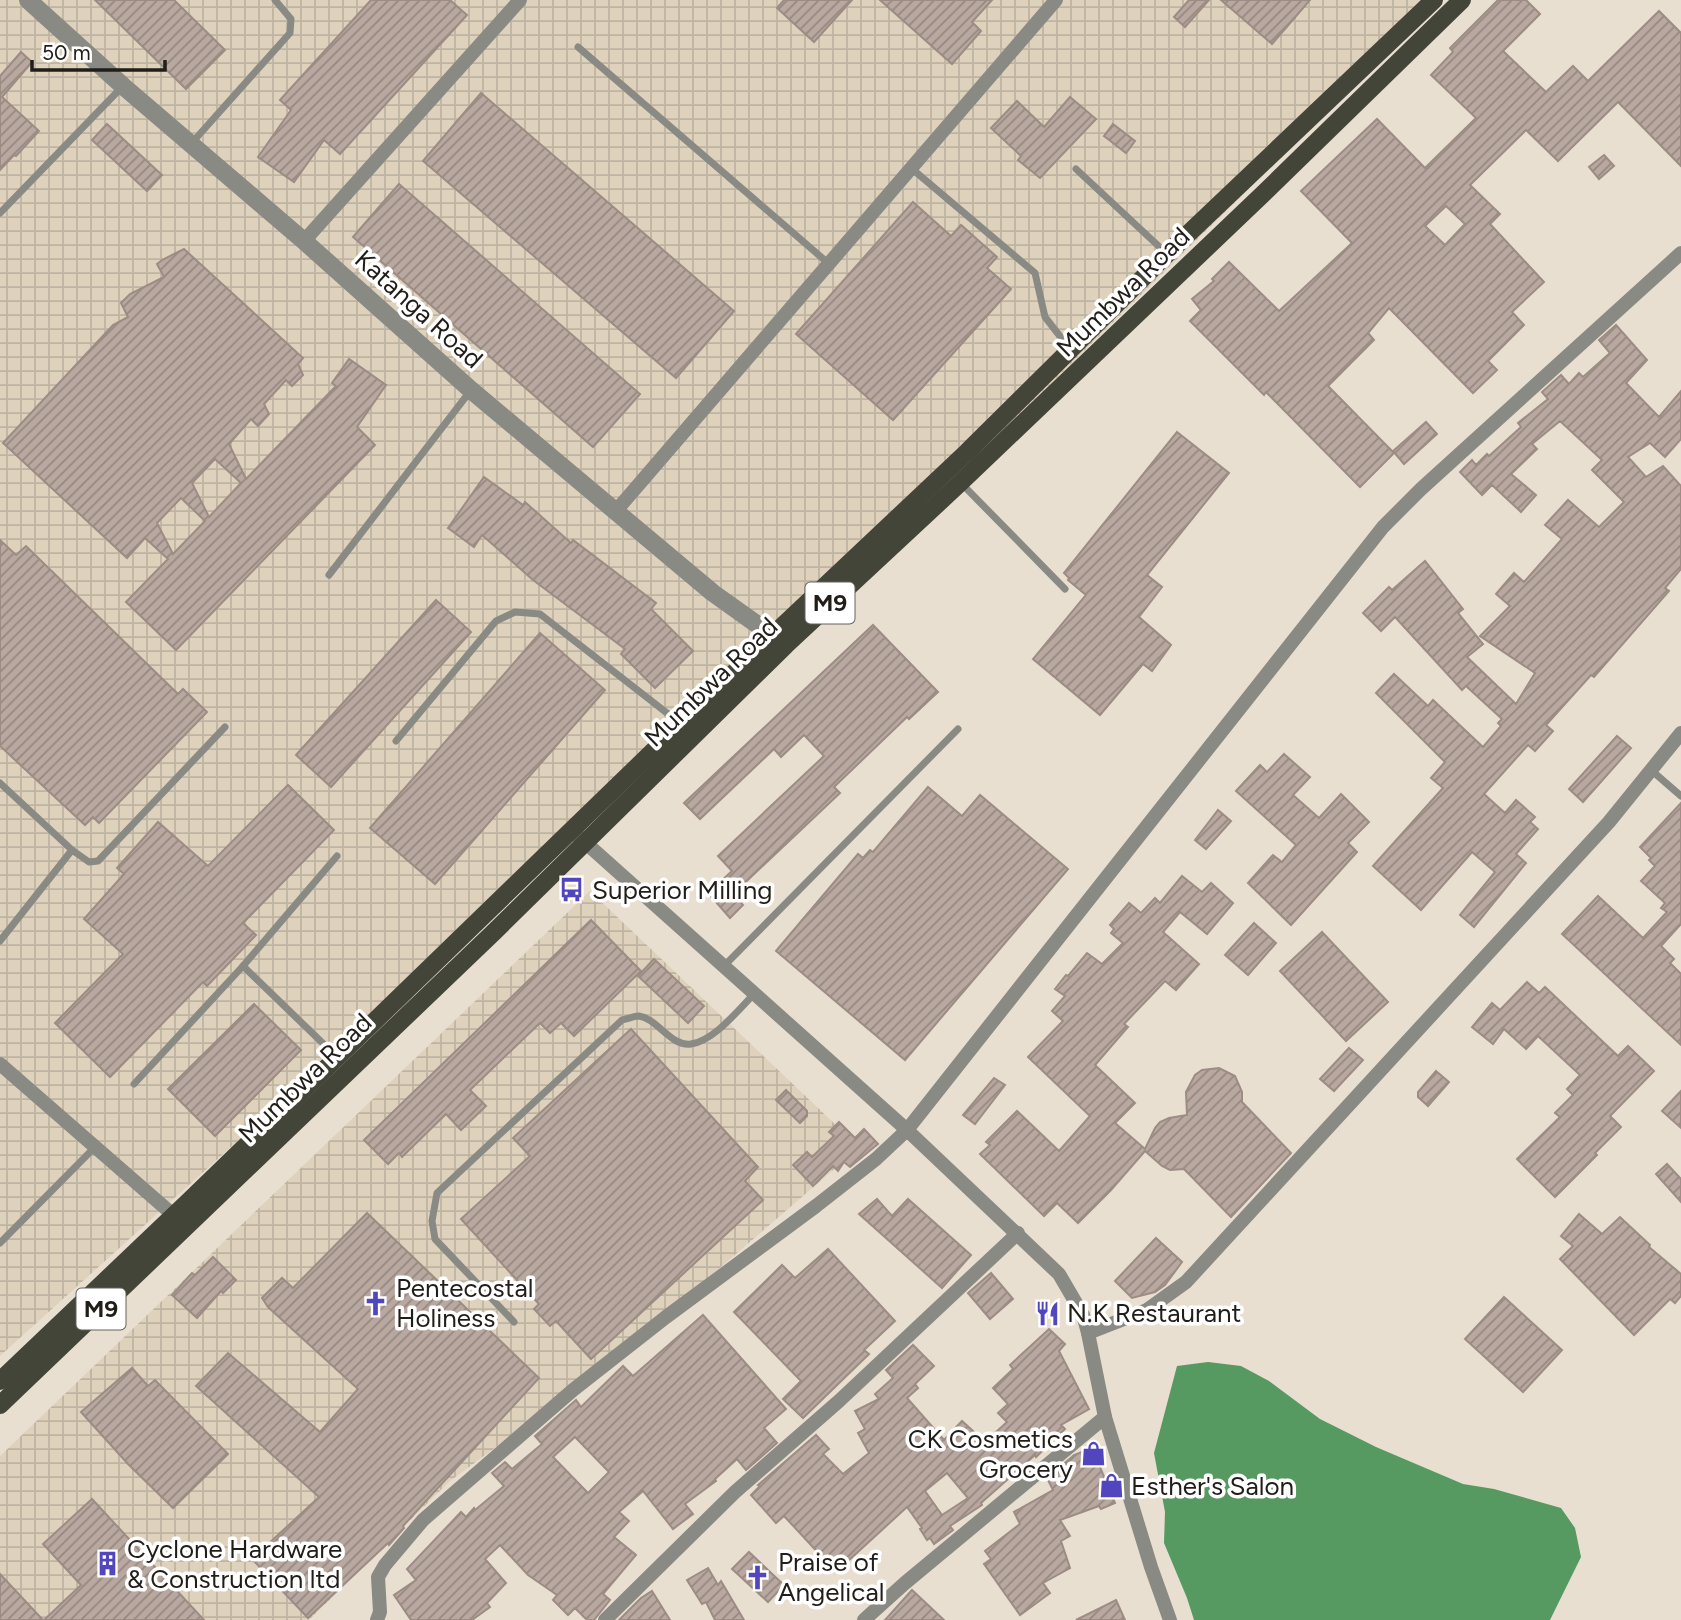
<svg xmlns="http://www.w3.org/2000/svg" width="1681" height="1620" font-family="Figtree,sans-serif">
  <defs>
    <pattern id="industrial-grid" width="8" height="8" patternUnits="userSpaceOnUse" patternTransform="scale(1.75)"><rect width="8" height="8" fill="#ded2bd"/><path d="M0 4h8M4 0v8" fill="none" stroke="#beb4a2"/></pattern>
    <pattern id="building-hatch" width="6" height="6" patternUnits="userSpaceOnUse" patternTransform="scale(1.75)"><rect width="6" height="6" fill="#b8a89f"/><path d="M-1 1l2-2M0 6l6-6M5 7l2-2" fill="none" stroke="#958881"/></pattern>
  </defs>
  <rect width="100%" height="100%" fill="#e8dfd0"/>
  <!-- industrial -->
  <g fill="url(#industrial-grid)">
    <path d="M0 0H1440L788 643 0 1356Z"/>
    <path d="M590 891 838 1127 840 1164 611 1362 450 1481 309 1620H0V1456Z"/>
  </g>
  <!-- water -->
  <path fill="#569961" d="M1208 1362 1241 1366 1269 1381 1320 1419 1376 1447 1463 1484 1494 1489 1561 1508 1575 1528 1581 1557 1550 1620H1194L1187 1598 1164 1543 1165 1512 1154 1453 1177 1366Z"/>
  <!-- building -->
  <g fill="url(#building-hatch)" stroke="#9c8c84" stroke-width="2" fill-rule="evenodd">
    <path d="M95 0H174L225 50 186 89Z"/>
    <path d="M371 0H450L467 15 340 154 324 140 294 182 258 157 291 110 280 100Z"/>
    <path d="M784 0H852L814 42 777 8Z"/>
    <path d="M880 0H992L972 22 981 31 952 64Z"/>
    <path d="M1189 0H1209L1185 27 1174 17Z"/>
    <path d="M1221 0H1310L1272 44Z"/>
    <path d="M1498 0H1526L1540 14 1503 51 1546 92 1573 66 1588 81 1659 11 1681 33V166L1618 102 1558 161 1526 130 1470 185 1500 214 1490 224 1544 282 1512 312 1524 325 1488 361 1497 370 1473 393 1389 308 1368 333 1374 340 1328 386 1394 453 1360 487 1266 392 1264 395 1190 321 1201 310 1192 299 1214 281 1212 279 1229 262 1279 311 1352 243 1301 191 1377 119 1425 168 1476 118 1431 75 1453 52 1450 48ZM1446 206 1465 224 1445 245 1425 226Z"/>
    <path d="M21 52 32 62 2 97 39 131 16 156 14 155 0 170V76Z"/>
    <path d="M481 93 734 311 676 378 423 161Z"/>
    <path d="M1070 97 1096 119 1040 178 1018 160 1021 156 991 128 1017 101 1044 127Z"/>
    <path d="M107 124 162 175 147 191 92 140Z"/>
    <path d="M1113 124 1135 141 1126 153 1104 136Z"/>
    <path d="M1604 155 1614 166 1599 179 1589 167Z"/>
    <path d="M399 184 640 394 593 447 353 237Z"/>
    <path d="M913 202 951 236 961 225 997 257 987 268 1011 289 893 420 796 334Z"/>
    <path d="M184 249 303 358 298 364 303 375 292 386 286 380 264 404 269 414 258 426 251 419 229 444 246 479 336 386 332 383 349 359 386 385 357 427 375 445 176 650 126 602 168 559 145 538 127 558 3 443 113 325 128 317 121 303 130 294 164 277 157 264 162 260ZM215 459 241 483 209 517 192 483ZM181 498 205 521 173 554 157 523Z"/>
    <path d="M1616 325 1647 360 1626 383 1659 417 1681 391V439L1665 457 1650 443 1628 457 1646 477 1663 466 1681 486V569L1665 588 1669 591 1594 677 1591 675 1546 725 1553 731 1535 751 1528 745 1484 794 1505 813 1516 800 1535 817 1530 822 1538 829 1516 854 1526 863 1474 927 1460 915 1495 872 1472 852 1421 910 1373 866 1443 788 1431 778 1445 762 1376 693 1394 674 1428 706 1433 700 1483 747 1501 726 1498 723 1502 719 1466 686 1462 690 1395 617 1381 631 1363 613 1389 587 1392 590 1425 561 1463 609 1458 613 1483 644 1467 657 1516 704 1535 673 1480 636 1510 606 1496 594 1514 573 1524 582 1562 539 1545 525 1568 500 1599 527 1624 502 1592 470 1602 460 1560 421 1532 444 1537 449 1511 474 1536 495 1521 512 1492 485 1482 495 1460 472 1472 460 1476 465 1487 454 1489 456 1521 427 1518 423 1548 399 1542 392 1561 375 1569 384 1579 373 1583 377 1610 353 1599 340Z"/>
    <path d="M1426 422 1437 434 1404 464 1393 451Z"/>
    <path d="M1177 432 1229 473 1147 575 1162 587 1139 617 1171 645 1152 671 1143 664 1100 715 1033 659 1086 595 1068 580 1069 578 1064 573Z"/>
    <path d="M484 477 523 505 525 502 571 543 573 540 656 603 651 609 693 651 655 688 621 654 625 649 533 580 482 535 474 547 448 528Z"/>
    <path d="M0 540 16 555 26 546 178 694 183 689 207 712 99 823 93 817 85 825 0 746Z"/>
    <path d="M436 600 471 632 331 787 296 755Z"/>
    <path d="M873 625 938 692 909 719 907 717 834 787 840 793 733 894 743 905 730 918 708 893 732 871 718 856 824 756 804 735 781 757 774 749 700 819 684 803Z"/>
    <path d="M540 633 605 690 435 884 370 828Z"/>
    <path d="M1617 736 1631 748 1583 802 1569 789Z"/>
    <path d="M1284 754 1310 777 1293 795 1319 818 1341 794 1369 822 1348 843 1357 852 1291 925 1248 883 1273 855 1282 862 1296 845 1236 791 1260 765 1267 772Z"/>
    <path d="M288 785 334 830 243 923 256 935 207 986 203 982 110 1077 55 1023 123 954 84 919 124 874 117 868 158 822 208 866Z"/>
    <path d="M928 787 962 816 980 795 1068 869 905 1060 776 951 858 854 863 858 870 850 873 852Z"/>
    <path d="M1681 803V924L1661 946 1674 959 1670 963 1681 974V1045L1562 934 1598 896 1643 938 1667 912 1661 908 1665 903 1641 881 1655 866 1649 860 1651 858 1640 847Z"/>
    <path d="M1218 810 1231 821 1206 849 1195 840Z"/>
    <path d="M1182 876 1202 892 1211 883 1233 903 1207 934 1180 912 1163 932 1199 964 1176 990 1165 981 1124 1024 1128 1027 1095 1065 1135 1103 1115 1123 1145 1149 1155 1128 1160 1122 1169 1118 1187 1115 1186 1092 1195 1075 1202 1070 1219 1068 1235 1076 1242 1092V1102L1291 1153 1231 1217 1184 1169 1170 1170 1162 1166 1145 1151 1111 1190 1078 1223 1057 1203 1044 1216 980 1154 990 1145 986 1142 1017 1111 1059 1151 1090 1116 1028 1057 1063 1021 1052 1011 1065 996 1055 989 1066 975 1068 976 1087 953 1102 964 1123 943 1111 933 1114 929 1110 925 1129 903 1141 913 1155 898 1160 903Z"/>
    <path d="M591 920 641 971 574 1036 561 1023 550 1033 540 1023 470 1090 486 1106 461 1130 446 1114 402 1157 399 1153 388 1164 364 1140Z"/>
    <path d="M1254 923 1276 943 1248 975 1225 955Z"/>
    <path d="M1322 932 1388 1002 1346 1041 1280 971Z"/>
    <path d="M654 959 704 1006 688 1023 638 976Z"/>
    <path d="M1527 982 1539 993 1545 987 1618 1056 1628 1046 1654 1071 1610 1116 1621 1127 1595 1153 1597 1155 1555 1197 1517 1159 1560 1117 1555 1113 1573 1095 1567 1089 1580 1075 1538 1036 1526 1049 1504 1029 1493 1044 1472 1027 1492 1003 1500 1010Z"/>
    <path d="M254 1004 301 1050 215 1136 168 1089Z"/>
    <path d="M631 1029 758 1167 745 1181 763 1200 591 1359 556 1321 550 1326 534 1309 539 1304 461 1219 530 1156 513 1138Z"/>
    <path d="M1349 1048 1363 1060 1334 1091 1320 1079Z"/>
    <path d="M1436 1071 1449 1082 1428 1106 1418 1097V1092Z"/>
    <path d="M994 1078 1005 1085 975 1124 963 1115Z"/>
    <path d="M786 1090 807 1111V1116L800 1123 776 1100Z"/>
    <path d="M1681 1091V1128L1662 1111Z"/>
    <path d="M839 1122 855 1138 864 1129 878 1144 850 1167 844 1162 838 1171 833 1166 813 1186 793 1165 807 1152 812 1157 834 1136 829 1132Z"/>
    <path d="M1667 1164 1681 1179V1202L1656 1174Z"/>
    <path d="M877 1199 892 1216 908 1199 971 1255 942 1288 859 1214Z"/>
    <path d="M367 1213 539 1378 403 1526 404 1528 389 1545 388 1543 308 1618 252 1559 319 1497 196 1386 228 1353 320 1432 358 1389 268 1307 262 1298 282 1278 293 1288Z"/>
    <path d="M1579 1214 1602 1234 1620 1217 1650 1245 1649 1247 1681 1274V1296L1675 1303 1670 1299 1634 1335 1560 1259 1573 1246 1561 1236Z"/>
    <path d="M1156 1238 1182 1262 1165 1285 1155 1292 1132 1298 1115 1281Z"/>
    <path d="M828 1249 895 1321 864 1350 869 1354 803 1418 783 1399 801 1381 734 1312 782 1265 795 1278Z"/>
    <path d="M213 1257 236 1280 223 1293 221 1291 197 1318 172 1295 192 1273 195 1275Z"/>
    <path d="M991 1273 1013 1299 990 1319 968 1293Z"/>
    <path d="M1504 1297 1562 1350 1523 1392 1465 1339Z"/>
    <path d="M703 1315 786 1409 764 1428 777 1443 746 1470 737 1459 715 1479 716 1481 685 1504 693 1514 673 1529 643 1491 619 1512 629 1521 614 1537 636 1555 603 1594 610 1600 594 1620H587L575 1608 568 1615 553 1600 557 1595 528 1575 500 1545 485 1559 506 1583 487 1603 490 1607 472 1620H411L394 1595 416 1580 407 1569 461 1512 466 1517 474 1508 475 1510 504 1486 492 1473 505 1462 512 1469 542 1444 535 1436 576 1400 581 1407 623 1366 633 1376ZM575 1437 609 1472 588 1493 553 1457Z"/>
    <path d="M1049 1329 1065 1344 1059 1351 1089 1409 1061 1425 1065 1429 1036 1457 1035 1455 981 1503 982 1505 950 1526 953 1530 934 1544 930 1538 927 1540 920 1529 922 1528 907 1507 836 1572 784 1516 776 1523 751 1495 760 1486 758 1485 816 1435 829 1449 823 1454 843 1474 869 1453 858 1433 865 1429 855 1411 879 1399 875 1394 893 1378 886 1370 913 1345 934 1366 915 1384 918 1388 907 1398 944 1440 962 1421 985 1442 1007 1422 998 1413 1008 1404 993 1388 1013 1369 1010 1365ZM947 1473 968 1498 942 1515 925 1491Z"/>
    <path d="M132 1368 148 1386 155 1380 228 1454 173 1508 128 1464 81 1412Z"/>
    <path d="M1092 1448 1115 1503 1101 1509 1099 1506 1060 1520 1070 1536 1061 1541 1070 1568 1043 1583 1050 1593 1020 1615 984 1564 991 1559 985 1551 1020 1524 1014 1512 1053 1490 1047 1478 1074 1455Z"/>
    <path d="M92 1499 204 1620H44L81 1585 43 1544Z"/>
    <path d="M749 1552 784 1585 768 1602 732 1569Z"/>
    <path d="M708 1568 718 1585 721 1581 744 1620H715L706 1602 702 1604 687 1580Z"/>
    <path d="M0 1574 43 1620H0Z"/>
    <path d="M912 1590 944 1620H885Z"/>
    <path d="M652 1591 670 1620H619L641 1598Z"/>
    <path d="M1116 1600 1125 1620H1076Z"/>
  </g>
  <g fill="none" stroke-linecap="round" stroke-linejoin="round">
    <!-- service -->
    <g stroke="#898a83" stroke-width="7">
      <path d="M578 47 828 263"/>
      <path d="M190 145 290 33 291 19 275 0"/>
      <path d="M911 168 1035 273 1045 317 1070 349"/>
      <path d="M1076 169 1166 253"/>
      <path d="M0 213 121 88"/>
      <path d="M961 483 1065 589"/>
      <path d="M329 575 471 390"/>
      <path d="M396 741 496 621 515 612 540 614 681 724"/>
      <path d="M1651 770 1681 796"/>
      <path d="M0 783 72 850 0 941"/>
      <path d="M72 850 89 862 98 861 225 727"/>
      <path d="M243 966 337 1057"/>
      <path d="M724 966 958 729"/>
      <path d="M134 1084 243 966 337 856"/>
      <path d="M0 1243 95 1147"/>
      <path d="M514 1322 435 1239 432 1221 437 1193 622 1020C627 1019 634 1016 639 1016 658 1019 671 1047 691 1044 714 1041 739 1009 755 993"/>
    </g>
    <!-- minor -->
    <g stroke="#898a83" stroke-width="14">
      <path d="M304 241 520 0"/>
      <path d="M615 512 1056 0"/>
      <path d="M578 836 907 1130 1059 1274 1083 1315 1088 1333 1105 1417 1151 1567 1170 1620"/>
      <path d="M0 1064 179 1220"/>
      <path d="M1088 1333 1147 1310 1186 1282 1609 822 1681 733"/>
      <path d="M377 1620 380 1612 378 1577 385 1565 423 1520 573 1390 666 1317 816 1206 876 1159 907 1130 1383 527 1421 489 1681 253"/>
      <path d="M605 1620 735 1492 839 1401 1018 1233"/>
      <path d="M864 1620 905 1583 1105 1417"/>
    </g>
    <!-- tertiary -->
    <path stroke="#898a83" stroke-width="18" d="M28 0 123 86 304 241 471 390 713 593 783 643"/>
    <!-- primary -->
    <g stroke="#434539" stroke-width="18">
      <path d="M0 1381 191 1199 773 635 967 452 1167 254 1434 0"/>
      <path d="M0 1405 493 933 786 645 960 483 1264 193 1462 0"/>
    </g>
  </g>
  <!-- icons -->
  <defs>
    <symbol id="bus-bare" viewBox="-9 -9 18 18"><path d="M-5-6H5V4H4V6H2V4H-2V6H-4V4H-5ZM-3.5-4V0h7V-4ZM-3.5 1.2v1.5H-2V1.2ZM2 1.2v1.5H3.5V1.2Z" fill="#5146bd" stroke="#fff" stroke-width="2.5" paint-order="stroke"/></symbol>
    <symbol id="church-bare" viewBox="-9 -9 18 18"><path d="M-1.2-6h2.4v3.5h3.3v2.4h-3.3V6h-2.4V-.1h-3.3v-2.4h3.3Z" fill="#5146bd" stroke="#fff" stroke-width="2.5" paint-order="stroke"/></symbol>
    <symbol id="restaurant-bare" viewBox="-9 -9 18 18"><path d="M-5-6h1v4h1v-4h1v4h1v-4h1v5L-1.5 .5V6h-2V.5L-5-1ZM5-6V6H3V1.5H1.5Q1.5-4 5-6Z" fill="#5146bd" stroke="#fff" stroke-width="2.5" paint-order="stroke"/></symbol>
    <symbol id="shop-bare" viewBox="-9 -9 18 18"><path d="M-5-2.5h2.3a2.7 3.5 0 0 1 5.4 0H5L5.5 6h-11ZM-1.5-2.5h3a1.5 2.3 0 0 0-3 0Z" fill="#5146bd" stroke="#fff" stroke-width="2.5" paint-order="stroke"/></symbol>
    <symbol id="building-bare" viewBox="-9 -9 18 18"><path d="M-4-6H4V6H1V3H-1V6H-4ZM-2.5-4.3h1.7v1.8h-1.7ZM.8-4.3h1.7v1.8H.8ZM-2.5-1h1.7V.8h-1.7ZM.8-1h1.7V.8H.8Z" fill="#5146bd" stroke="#fff" stroke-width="2.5" paint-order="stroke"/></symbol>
  </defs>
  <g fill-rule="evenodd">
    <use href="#bus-bare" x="554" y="872" width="35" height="35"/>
    <use href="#church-bare" x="358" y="1286" width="35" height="35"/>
    <use href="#restaurant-bare" x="1030" y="1296" width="35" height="35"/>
    <use href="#shop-bare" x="1076" y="1436" width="35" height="35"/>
    <use href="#shop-bare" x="1094" y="1468" width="35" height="35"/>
    <use href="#building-bare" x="90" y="1546" width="35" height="35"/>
    <use href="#church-bare" x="740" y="1560" width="35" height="35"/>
  </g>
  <g text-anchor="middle" stroke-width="7" stroke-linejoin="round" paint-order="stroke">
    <!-- shield labels -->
    <g fill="#fff" stroke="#64625e" stroke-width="2">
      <rect x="805.5" y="582.5" width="49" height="41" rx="5"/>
      <rect x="76.5" y="1288.5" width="49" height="41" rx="5"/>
    </g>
    <g font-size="24" font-weight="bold" fill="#211e19">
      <text x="830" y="611">M9</text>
      <text x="101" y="1317">M9</text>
    </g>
    <!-- street labels -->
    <g font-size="26" fill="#211e19" stroke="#fff">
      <text transform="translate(1123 292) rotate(-44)" y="9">Mumbwa Road</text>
      <text transform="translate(419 309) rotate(42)" y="9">Katanga Road</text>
      <text transform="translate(711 682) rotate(-44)" y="9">Mumbwa Road</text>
      <text transform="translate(305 1078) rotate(-44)" y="9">Mumbwa Road</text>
    </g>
    <!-- poi labels -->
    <g font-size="26" fill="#211e19" stroke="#fff" text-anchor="start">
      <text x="592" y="899">Superior Milling</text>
      <text x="396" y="1297">Pentecostal<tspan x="396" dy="30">Holiness</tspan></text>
      <text x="1067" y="1322">N.K Restaurant</text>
      <text x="1073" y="1448" text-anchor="end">CK Cosmetics<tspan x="1073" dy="30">Grocery</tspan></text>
      <text x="1131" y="1495">Esther's Salon</text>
      <text x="127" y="1558">Cyclone Hardware<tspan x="127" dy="30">&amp; Construction ltd</tspan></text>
      <text x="778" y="1571">Praise of<tspan x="778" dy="30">Angelical</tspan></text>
    </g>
  </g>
  <!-- scale -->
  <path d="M32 60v10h133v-10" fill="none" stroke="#211e19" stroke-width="3.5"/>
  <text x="42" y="60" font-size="21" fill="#211e19" stroke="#ffffff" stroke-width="5" paint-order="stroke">50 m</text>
</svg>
